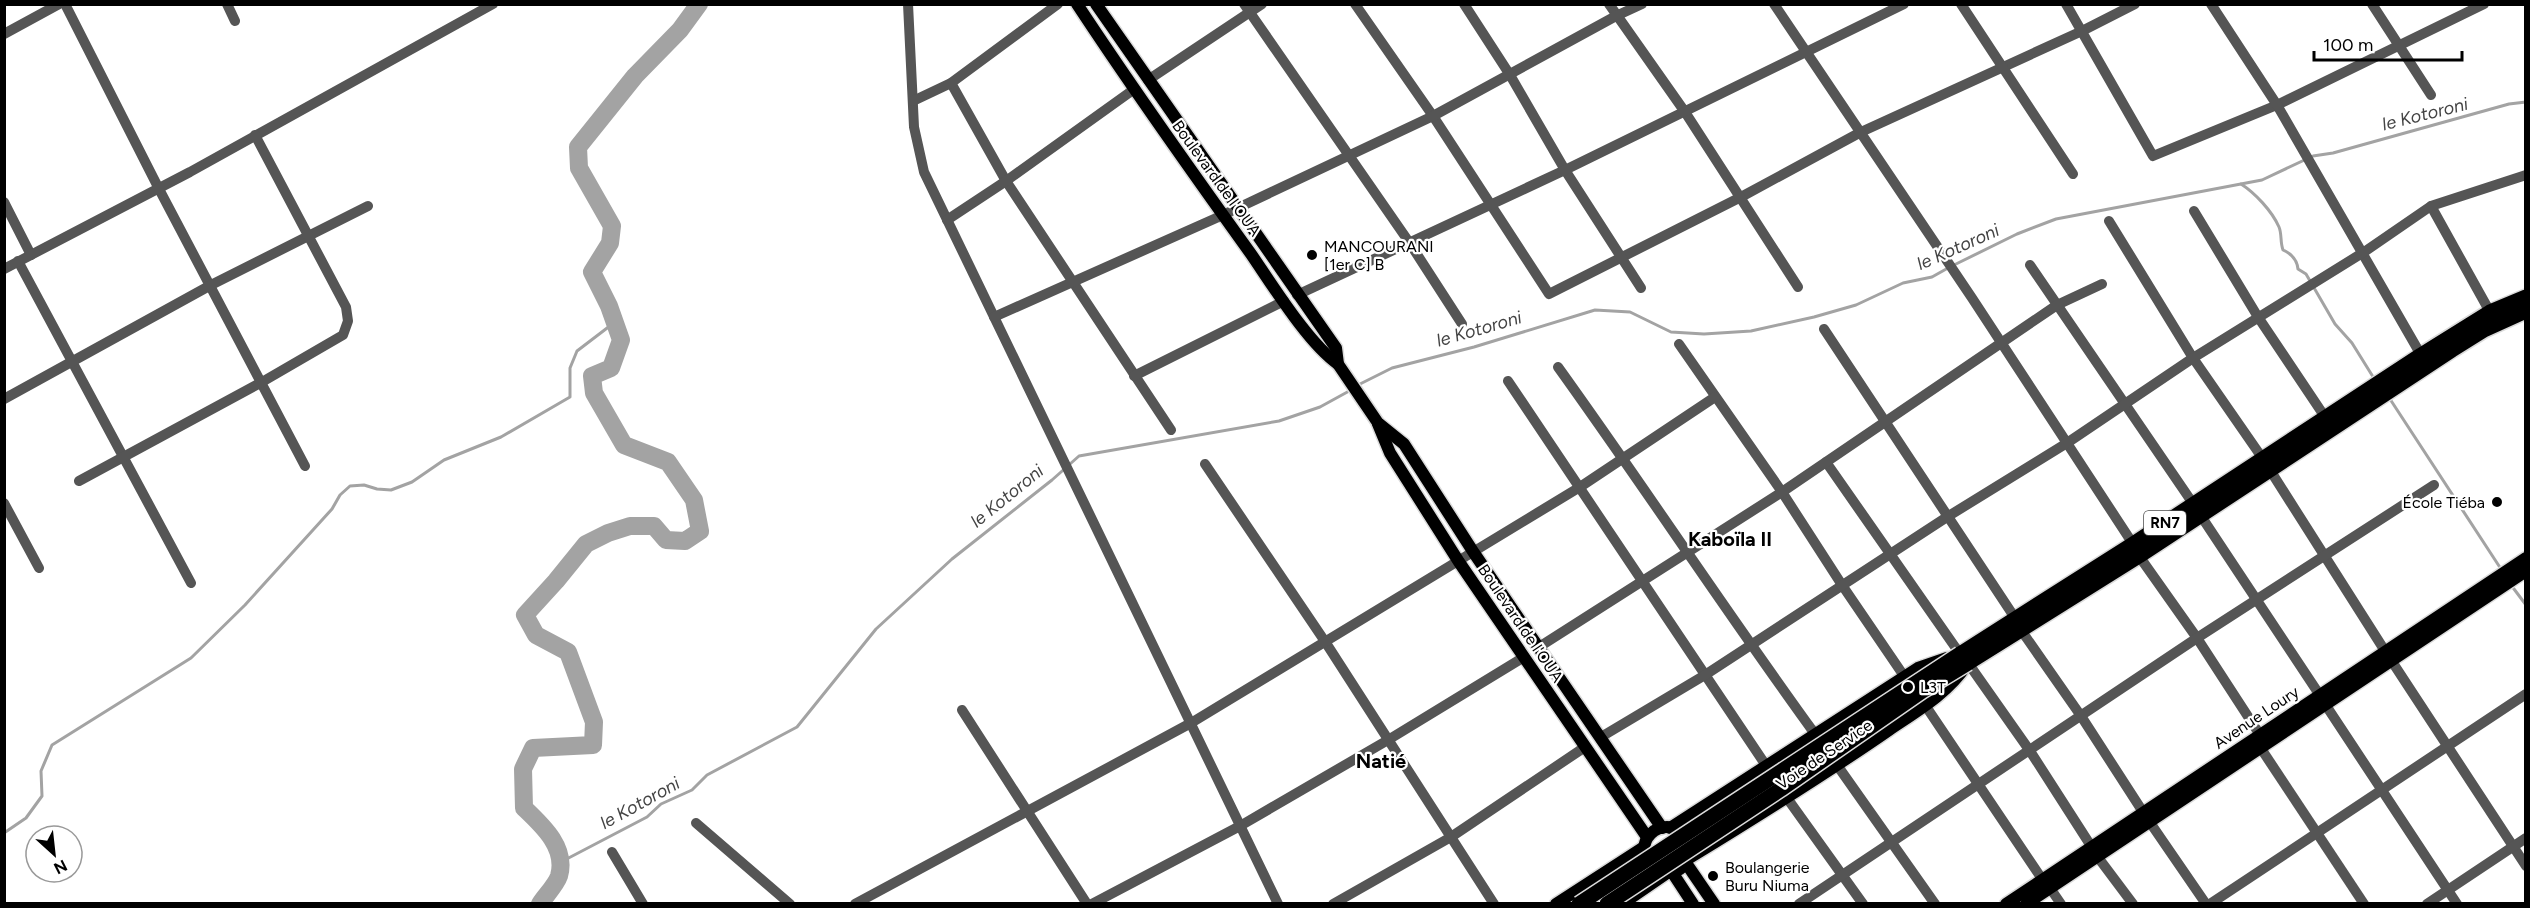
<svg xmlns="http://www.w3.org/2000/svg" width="2530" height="908" font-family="Figtree,sans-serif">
  <rect width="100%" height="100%" fill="#fff"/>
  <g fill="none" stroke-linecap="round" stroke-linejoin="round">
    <!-- stream -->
    <g stroke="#a3a3a3" stroke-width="3">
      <path d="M2241 184C2255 193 2272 211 2279 227 2282 234 2280 242 2283 250 2292 254 2297 260 2298 269L2306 274 2335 324 2352 343 2375 380"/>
      <path d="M1954 265 2017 234 2056 219 2262 180 2313 156 2333 153 2509 104 2526 102"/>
      <path d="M1356 386 1392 368 1474 347 1595 310 1630 312 1671 332 1704 334 1751 331 1814 317 1856 305 1903 283 1932 277 1948 268"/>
      <path d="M2388 396 2501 569"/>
      <path d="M2511 585 2526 605"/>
      <path d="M4 833 26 818 42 796 41 771 52 745 191 658 245 605 332 509 340 495 350 486 364 485 377 489 391 490 412 482 444 460 501 437 570 397V368L577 351 615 322"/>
      <path d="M559 863 647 817 661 804 692 790 707 775 797 727 876 629 952 559 1052 480 1079 456 1279 421 1320 407 1351 390"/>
    </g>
    <!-- river -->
    <path stroke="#a3a3a3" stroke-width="18" d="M540 904C545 896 556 885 559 876 567 848 543 826 524 808L523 769 533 748 593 745 594 722 568 652 536 635 525 615 556 581 586 544 608 533 630 526H654L666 540 685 541 700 531 694 500 668 462 624 445 594 393 592 376 611 368 621 340 609 306 592 272 610 243 612 226 579 168 578 147 635 76 680 30 699 4"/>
    <defs>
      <g id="major">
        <path d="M1077 4C1133 89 1192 172 1251 254 1273 286 1308 343 1338 364"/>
        <path d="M1096 4 1336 348 1338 364 1378 423 1404 444 1474 553 1662 828"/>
        <path d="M1378 424 1390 453 1459 562 1647 837"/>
        <circle cx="1667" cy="850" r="23"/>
        <path d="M1670 828 1918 668 1947 658"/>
        <path d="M1691 857C1758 816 1824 775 1889 730 1917 711 1947 694 1966 666"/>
        <path d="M1686 863 1714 904"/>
        <path d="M1672 872 1693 904"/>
        <path d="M1556 904 1644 847"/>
        <path d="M1622 904 1667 873"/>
        <path d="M2006 904 2526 558"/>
        <path d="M2026 904 2526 571"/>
      </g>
      <g id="highway">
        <path d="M1960 654 2133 544 2421 355 2490 312 2526 297"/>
        <path d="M1968 663 2139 556 2452 350 2484 330 2526 311"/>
      </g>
    </defs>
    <!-- major casing -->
    <use href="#major" stroke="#dbdbdb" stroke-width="15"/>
    <!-- highway casing -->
    <use href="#highway" stroke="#dbdbdb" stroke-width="18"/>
    <!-- minor -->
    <g stroke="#555" stroke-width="10">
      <path d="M65 4 159 189 305 466"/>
      <path d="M227 4 235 21"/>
      <path d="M908 4 914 127 924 172 1278 904"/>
      <path d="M1244 4 1409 242 1462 324"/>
      <path d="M1355 4 1433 116 1549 294 1741 197 1861 132 2082 31 2135 4"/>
      <path d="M1464 4 1510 75 1565 170 1641 288"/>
      <path d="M1609 4 1685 112 1798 287"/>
      <path d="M1774 4 1972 298 2133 544"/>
      <path d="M1961 4 2073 174"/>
      <path d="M2066 4 2153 156 2277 105 2484 4"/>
      <path d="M2211 4 2277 105 2421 355"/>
      <path d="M2372 4 2431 95"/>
      <path d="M4 34 59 4"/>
      <path d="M1148 80 1262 4"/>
      <path d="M951 83 1006 181 1171 430"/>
      <path d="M913 101 951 83 1058 4"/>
      <path d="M4 202 31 255"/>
      <path d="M2431 206 2490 312"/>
      <path d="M2194 211 2258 317 2325 417"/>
      <path d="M947 220 1006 181 1133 90"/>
      <path d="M2109 221 2193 358 2263 459"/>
      <path d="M18 261 191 583"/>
      <path d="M2030 265 2194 505"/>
      <path d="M4 269 190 172 493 4"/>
      <path d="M1297 295 1565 170 1904 4"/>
      <path d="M994 317 1223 215 1433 116 1616 16 1642 4"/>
      <path d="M1824 329 2015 618"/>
      <path d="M1679 344 1782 492 1842 585 1904 676"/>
      <path d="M1558 367C1645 488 1727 613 1815 734"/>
      <path d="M1134 376 1284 301"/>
      <path d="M1508 381 1767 767"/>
      <path d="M4 399 211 285 368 206"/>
      <path d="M1826 462 1960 654"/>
      <path d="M1205 464 1326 643 1494 904"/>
      <path d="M2270 470 2385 651"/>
      <path d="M79 481 262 382 343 335 348 321 346 307 255 135"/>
      <path d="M4 503 39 568"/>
      <path d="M2201 516 2319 694"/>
      <path d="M2139 556 2197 638 2260 735"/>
      <path d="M2021 630 2081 716 2143 812"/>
      <path d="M1539 647 1782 492 2057 305 2102 284"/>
      <path d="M2391 660 2526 866"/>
      <path d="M1968 663 2030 751 2091 846"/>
      <path d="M2325 704 2457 904"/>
      <path d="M1925 705 2042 879"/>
      <path d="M962 710 1087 904"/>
      <path d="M1601 737 1705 675 1947 517 2067 443 2193 358 2364 252 2431 206 2526 175"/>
      <path d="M2260 747 2364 904"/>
      <path d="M1837 765 1935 904"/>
      <path d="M1787 798 1863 904"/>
      <path d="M2149 821 2206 904"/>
      <path d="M696 823 790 904"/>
      <path d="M612 852 643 904"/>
      <path d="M2097 856 2133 904"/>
      <path d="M2050 888 2061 904"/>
      <path d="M855 904 1191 723 1580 487 1715 397"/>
      <path d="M1092 904 1240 826 1388 740 1524 657"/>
      <path d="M1333 904 1451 837 1585 747"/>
      <path d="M1799 904 2197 638 2434 485"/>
      <path d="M2210 904 2526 694"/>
      <path d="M2427 904 2526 838"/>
    </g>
    <!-- major -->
    <use href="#major" stroke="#000" stroke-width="12"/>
    <!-- highway -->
    <use href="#highway" stroke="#000" stroke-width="15"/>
    <defs>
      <g id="highway-bridge">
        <path d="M1579 904 1960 654"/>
        <path d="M1607 904 1781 789 1922 691 1968 663"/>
      </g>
    </defs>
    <!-- highway-bridge casing -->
    <use href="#highway-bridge" stroke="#dbdbdb" stroke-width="18" stroke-linecap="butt"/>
    <!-- highway-bridge -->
    <use href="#highway-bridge" stroke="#000" stroke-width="15"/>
  </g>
  <!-- markers -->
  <g fill="#000" stroke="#fff" stroke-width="2">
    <circle cx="1312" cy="255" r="6"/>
    <circle cx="2497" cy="502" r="6"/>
    <circle cx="1908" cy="687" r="6"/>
    <circle cx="1713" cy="876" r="6"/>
  </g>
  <g text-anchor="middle" stroke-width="4.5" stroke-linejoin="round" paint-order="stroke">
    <!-- shield labels -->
    <rect fill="#fff" stroke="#4c4c4c" stroke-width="1.5" x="2144" y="511" width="42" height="24" rx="4.5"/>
    <g font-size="15" font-weight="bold" fill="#000">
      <text x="2165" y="528">RN7</text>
    </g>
    <!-- street labels -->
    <g font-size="16" fill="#000" stroke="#fff">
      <text transform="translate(1217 178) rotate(54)" y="6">Boulevard de l'OUA</text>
      <text transform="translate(1521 623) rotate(56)" y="6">Boulevard de l'OUA</text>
      <text transform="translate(2256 717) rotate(-34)" y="6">Avenue Loury</text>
      <text transform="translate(1824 754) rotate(-34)" y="6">Voie de Service</text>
    </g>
    <!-- poi labels -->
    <g font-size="16" fill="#000" stroke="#fff" text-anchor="start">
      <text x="1324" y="252">MANCOURANI<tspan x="1324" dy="18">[1er C] B</tspan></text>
      <text x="2485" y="508" text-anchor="end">École Tiéba</text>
      <text x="1920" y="693">L3T</text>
      <text x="1725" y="873">Boulangerie<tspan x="1725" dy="18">Buru Niuma</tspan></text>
    </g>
    <!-- water labels -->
    <g font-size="18" font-style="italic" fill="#444" stroke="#fff">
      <text transform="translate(2425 114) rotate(-14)" y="6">le Kotoroni</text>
      <text transform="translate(1958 247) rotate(-24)" y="6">le Kotoroni</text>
      <text transform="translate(1479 329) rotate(-16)" y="6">le Kotoroni</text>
      <text transform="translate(1007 496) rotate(-39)" y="6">le Kotoroni</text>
      <text transform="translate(640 803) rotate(-29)" y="6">le Kotoroni</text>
    </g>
    <!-- quarter labels -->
    <g font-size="20" font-weight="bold" fill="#000" stroke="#fff">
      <text x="1730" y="546">Kaboïla II</text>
      <text x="1381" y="768">Natié</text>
    </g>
  </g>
  <!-- border -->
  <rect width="2530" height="908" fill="none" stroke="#000000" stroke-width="12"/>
  <!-- north arrow -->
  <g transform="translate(54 854) rotate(153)"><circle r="28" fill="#ffffff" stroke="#999999" stroke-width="1.5"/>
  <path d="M0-4.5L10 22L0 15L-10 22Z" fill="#000000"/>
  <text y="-9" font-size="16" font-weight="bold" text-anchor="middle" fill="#000000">N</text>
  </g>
  <!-- scale -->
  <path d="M2314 51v9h148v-9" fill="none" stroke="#000000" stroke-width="3"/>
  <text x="2323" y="51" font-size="18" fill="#000000" stroke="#ffffff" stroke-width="4.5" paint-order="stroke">100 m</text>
</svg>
